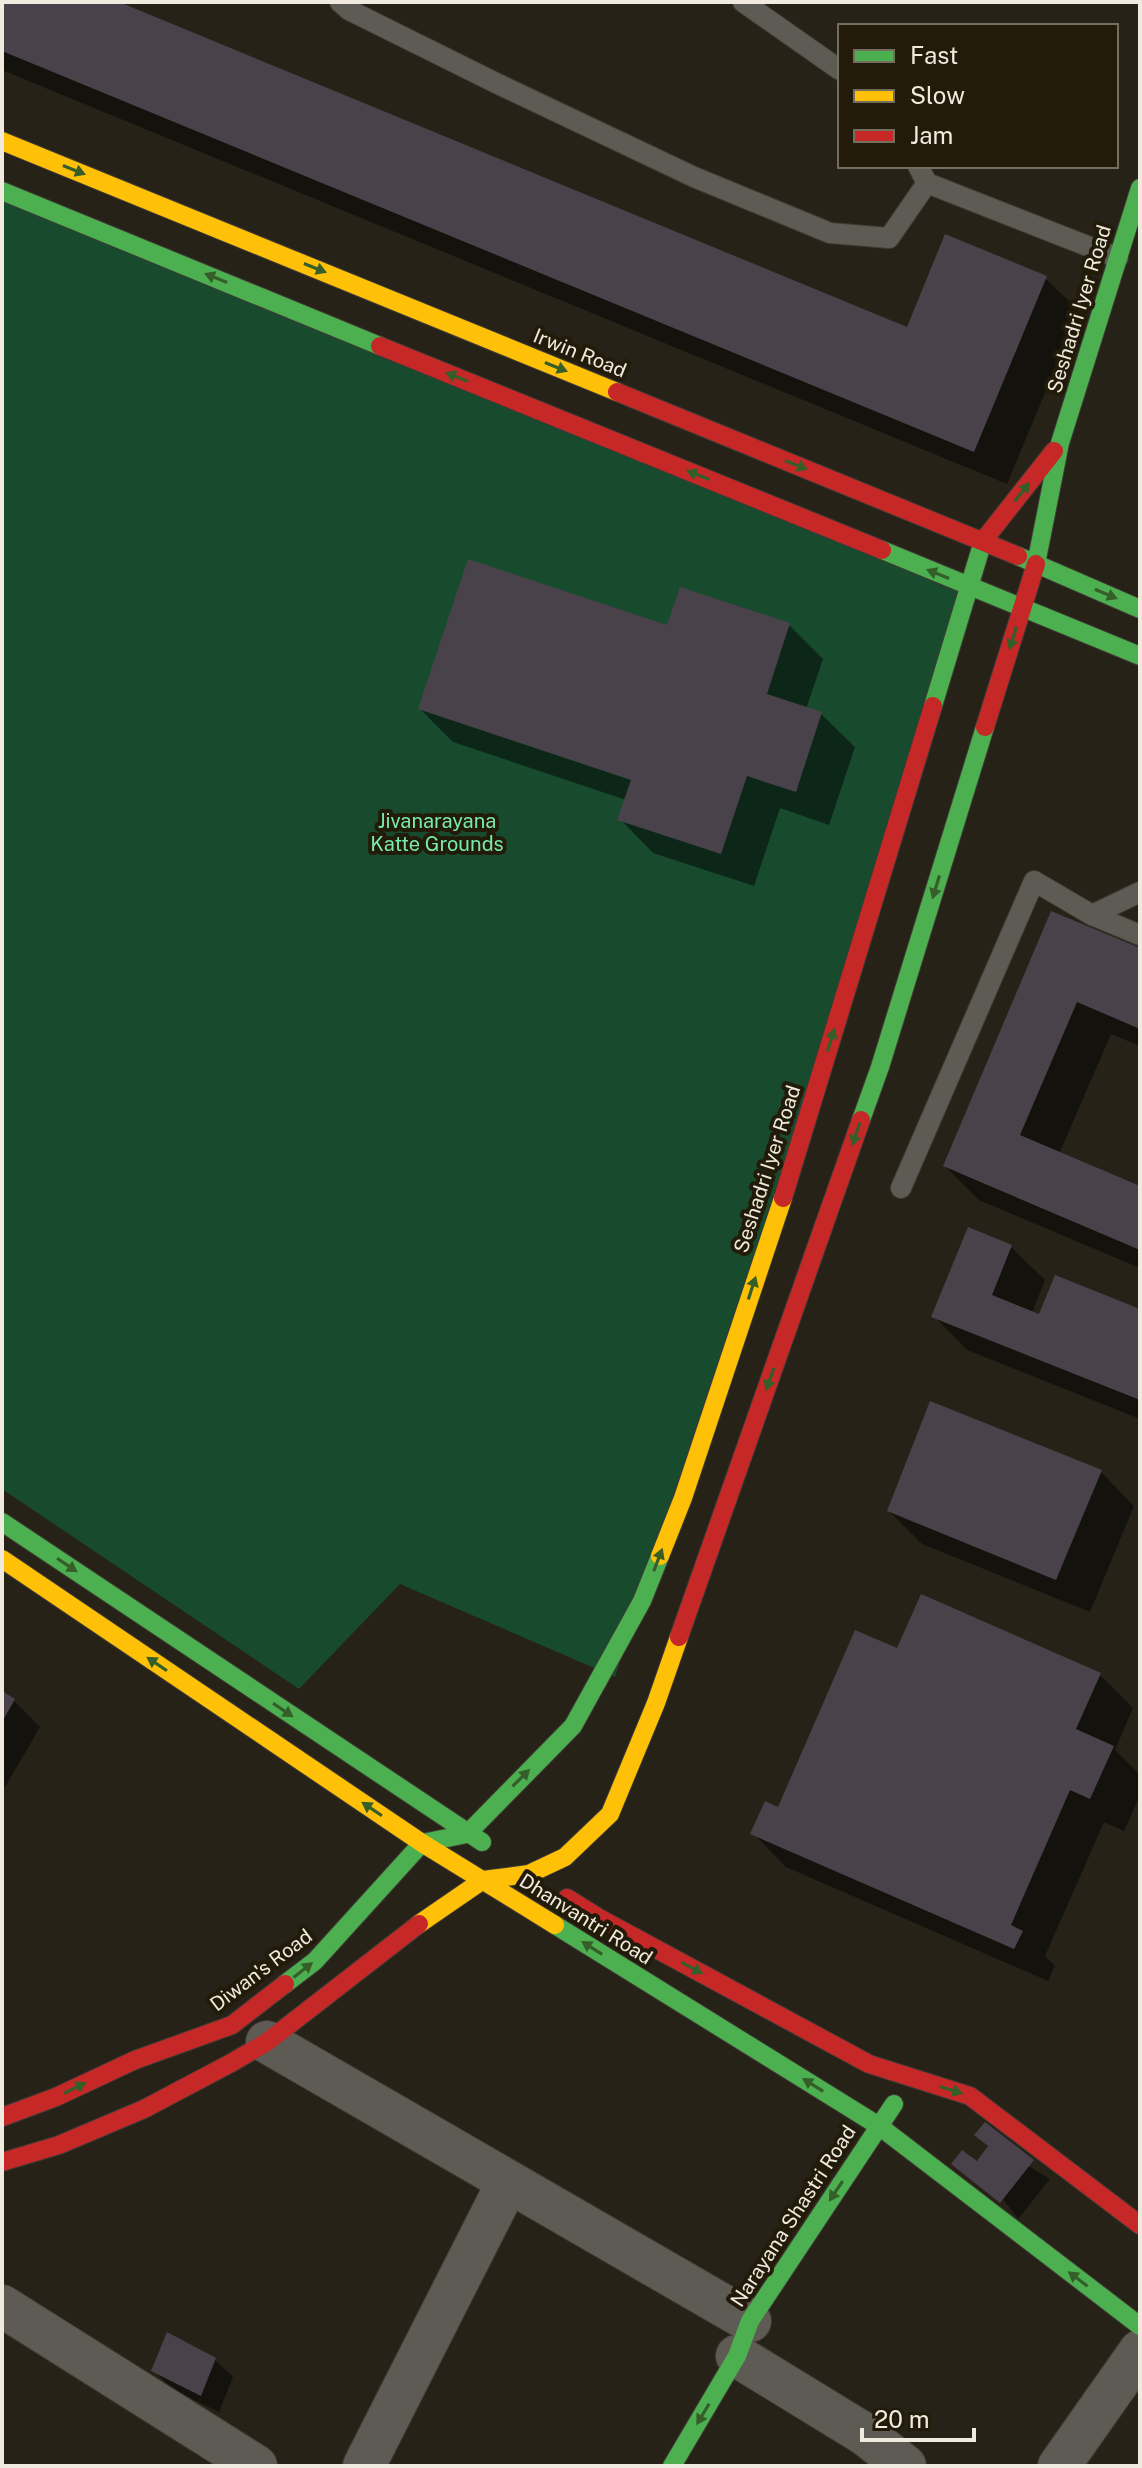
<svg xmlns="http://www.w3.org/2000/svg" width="1142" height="2468" font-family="'Public Sans',sans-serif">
  <rect width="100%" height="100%" fill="#262218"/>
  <!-- green -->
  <path fill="#184a2e" d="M2 190 978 580 615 1677 400 1584 299 1689 2 1489Z"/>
  <!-- shadow -->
  <g fill="#0007">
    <path d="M2 2H114L908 330 1045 278 1079 311 1007 484 2 70Z"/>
    <path d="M789 625 823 659 806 709 821 714 855 747 829 825 780 808 754 886 653 853 620 819 626 800 453 742 420 709 668 628Z"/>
    <path d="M1052 913 1140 950V1046L1111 1034 1059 1154 1140 1188V1268L979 1200 945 1166Z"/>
    <path d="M1011 1247 1045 1280 1032 1313 1040 1316 1140 1311V1419L967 1350 934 1316Z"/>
    <path d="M1101 1472 1134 1506 1090 1612 922 1544 889 1511Z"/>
    <path d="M898 1651 1100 1675 1133 1708 1115 1750 1140 1775V1795L1124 1831 1104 1822 1045 1956 1055 1966 1048 1981 786 1867 753 1833 779 1809Z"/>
    <path d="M2 1693 14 1701 40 1727 5 1787 2 1785Z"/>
    <path d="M977 2135 1050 2179 1018 2219 977 2164 989 2148Z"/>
    <path d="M215 2360 233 2377 219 2412 172 2389 154 2371Z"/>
  </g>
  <!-- building -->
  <g fill="#4a424b">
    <path d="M2 2H119L907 327 945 234 1047 276 974 452 2 51Z"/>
    <path d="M468 559 667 625 680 587 790 623 767 694 822 712 796 792 747 776 721 854 617 820 631 780 418 709Z"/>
    <path d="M1051 911 1140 948V1029L1077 1002 1020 1135 1140 1186V1250L943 1166Z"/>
    <path d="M968 1227 1012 1245 992 1295 1039 1314 1055 1275 1140 1309V1400L931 1317Z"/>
    <path d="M930 1401 1102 1470 1056 1580 887 1511Z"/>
    <path d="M921 1594 1101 1673 1076 1729 1114 1746 1090 1799 1070 1790 1011 1925 1023 1931 1014 1949 750 1834 765 1801 778 1807 855 1630 897 1648Z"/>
    <path d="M2 1691 15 1699 2 1722Z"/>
    <path d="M985 2122 1034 2160 1000 2203 951 2164 962 2150 977 2161 988 2146 974 2135Z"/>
    <path d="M167 2332 216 2358 201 2396 151 2371Z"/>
  </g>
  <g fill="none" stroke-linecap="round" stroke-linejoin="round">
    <defs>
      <g id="lane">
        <path d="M340 2 349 10 496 83 694 177 830 233 889 238 927 183"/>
        <path d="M743 2 840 70"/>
        <path d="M918 166 927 183 1118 258"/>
        <path d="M1140 892 1092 915 1140 935"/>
        <path d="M901 1188 1034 881 1092 915"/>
      </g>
      <g id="street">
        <path d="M267 2042 750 2321"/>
        <path d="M2 2306 256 2466"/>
        <path d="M737 2356 866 2435 905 2466"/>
        <path d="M364 2466 508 2182"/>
        <path d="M1059 2466 1140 2351"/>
      </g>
      <g id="fast">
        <path d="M2 191 380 346"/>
        <path d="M882 550 1140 656"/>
        <path d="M1018 556 1140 609"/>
        <path d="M1036 564 1060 443 1140 188"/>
        <path d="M933 706 983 541"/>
        <path d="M861 1120 880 1067 985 727"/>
        <path d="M2 1522 482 1842"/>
        <path d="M555 1925 879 2126 1140 2326"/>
        <path d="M285 1984 315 1961 422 1843 467 1834 573 1726 642 1601 660 1556"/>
        <path d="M672 2466 737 2356 750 2321 894 2104"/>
      </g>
      <g id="slow">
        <path d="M2 141 617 392"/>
        <path d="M660 1556 683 1498 783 1198"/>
        <path d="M2 1559 422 1843 555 1925"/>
        <path d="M419 1924 483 1880 529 1874 565 1857 610 1814 656 1703 679 1637"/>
      </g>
      <g id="jam">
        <path d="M380 346 882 550"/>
        <path d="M617 392 1018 556"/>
        <path d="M983 541 1054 451"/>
        <path d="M985 727 1036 564"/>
        <path d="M783 1198 933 706"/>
        <path d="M679 1637 861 1120"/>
        <path d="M567 1898 599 1918 869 2064 970 2096 1140 2225"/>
        <path d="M2 2117 56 2097 135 2060 232 2025 285 1984"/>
        <path d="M2 2162 59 2145 144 2109 231 2063 267 2042 419 1924"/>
      </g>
    </defs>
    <!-- lane casing -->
    <use href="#lane" stroke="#403b34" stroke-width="22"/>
    <!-- street casing -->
    <use href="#street" stroke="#403b34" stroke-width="44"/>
    <!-- fast casing -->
    <use href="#fast" stroke="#403b34" stroke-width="20"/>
    <!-- slow casing -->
    <use href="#slow" stroke="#403b34" stroke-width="20"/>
    <!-- jam casing -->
    <use href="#jam" stroke="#403b34" stroke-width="20"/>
    <!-- lane -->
    <use href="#lane" stroke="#5e5b54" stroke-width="20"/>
    <!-- street -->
    <use href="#street" stroke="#5e5b54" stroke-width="42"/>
    <!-- fast -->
    <use href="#fast" stroke="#4caf50" stroke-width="18"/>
    <!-- slow -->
    <use href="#slow" stroke="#ffc107" stroke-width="18"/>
    <!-- jam -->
    <use href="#jam" stroke="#c62828" stroke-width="18"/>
  </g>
  <!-- one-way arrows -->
  <defs><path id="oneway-solid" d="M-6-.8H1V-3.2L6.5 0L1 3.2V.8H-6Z" transform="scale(2)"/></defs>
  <g fill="#355e29">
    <use href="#oneway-solid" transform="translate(74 170) rotate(22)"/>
    <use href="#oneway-solid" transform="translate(315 268) rotate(22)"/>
    <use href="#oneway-solid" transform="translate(216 278) rotate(-158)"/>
    <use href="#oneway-solid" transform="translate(556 367) rotate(22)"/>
    <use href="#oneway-solid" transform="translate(457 377) rotate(-158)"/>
    <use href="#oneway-solid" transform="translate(796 465) rotate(22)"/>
    <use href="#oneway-solid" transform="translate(698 475) rotate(-158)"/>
    <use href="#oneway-solid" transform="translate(1022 492) rotate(-52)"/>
    <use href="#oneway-solid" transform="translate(938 574) rotate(-158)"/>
    <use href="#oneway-solid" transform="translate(1106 594) rotate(23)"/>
    <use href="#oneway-solid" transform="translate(1013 638) rotate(107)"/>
    <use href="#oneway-solid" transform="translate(936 887) rotate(107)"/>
    <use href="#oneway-solid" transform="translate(831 1040) rotate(-73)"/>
    <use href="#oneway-solid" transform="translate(856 1134) rotate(109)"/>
    <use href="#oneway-solid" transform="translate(752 1288) rotate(-72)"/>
    <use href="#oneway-solid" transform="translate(770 1379) rotate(109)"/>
    <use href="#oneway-solid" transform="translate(658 1560) rotate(-69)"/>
    <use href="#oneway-solid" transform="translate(67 1565) rotate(34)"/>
    <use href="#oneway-solid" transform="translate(157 1664) rotate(-146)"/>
    <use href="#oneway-solid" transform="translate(283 1710) rotate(34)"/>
    <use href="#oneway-solid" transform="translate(521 1778) rotate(-45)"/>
    <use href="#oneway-solid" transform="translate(372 1809) rotate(-146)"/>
    <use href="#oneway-solid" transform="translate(592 1948) rotate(-148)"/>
    <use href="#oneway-solid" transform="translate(692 1968) rotate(28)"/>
    <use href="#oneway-solid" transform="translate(303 1970) rotate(-38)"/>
    <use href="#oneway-solid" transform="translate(813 2085) rotate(-148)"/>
    <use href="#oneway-solid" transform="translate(75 2088) rotate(-26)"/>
    <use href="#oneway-solid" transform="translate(951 2090) rotate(17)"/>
    <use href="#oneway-solid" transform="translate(836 2191) rotate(124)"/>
    <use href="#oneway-solid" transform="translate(1078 2279) rotate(-143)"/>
    <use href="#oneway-solid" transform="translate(703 2414) rotate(121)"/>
  </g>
  <g text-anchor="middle" stroke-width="8" stroke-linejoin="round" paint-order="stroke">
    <!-- street labels -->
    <g font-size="20" fill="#f0eadf" stroke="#221b09">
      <text transform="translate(1079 309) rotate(-73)" y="7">Seshadri Iyer Road</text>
      <text transform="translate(580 353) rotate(22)" y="7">Irwin Road</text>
      <text transform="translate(767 1169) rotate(-72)" y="7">Seshadri Iyer Road</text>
      <text transform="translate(586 1919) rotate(32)" y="7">Dhanvantri Road</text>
      <text transform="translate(261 1970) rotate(-37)" y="7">Diwan's Road</text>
      <text transform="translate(793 2216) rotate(-57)" y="7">Narayana Shastri Road</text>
    </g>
    <!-- park labels -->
    <g font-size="20" fill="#77ecaa" stroke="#221b09">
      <text x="437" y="828">Jivanarayana<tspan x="437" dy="23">Katte Grounds</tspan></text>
    </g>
  </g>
  <!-- border -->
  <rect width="1142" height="2468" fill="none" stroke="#f0eadf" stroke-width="8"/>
  <!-- legend -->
  <rect x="838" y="24" width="280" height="144" fill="#221b09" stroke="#746e5f" stroke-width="2"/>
  <rect x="854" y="50" width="40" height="12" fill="#4caf50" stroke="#746e5f" stroke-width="2"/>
  <text x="910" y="64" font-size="24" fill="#f0eadf">Fast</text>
  <rect x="854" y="90" width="40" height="12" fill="#ffc107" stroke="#746e5f" stroke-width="2"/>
  <text x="910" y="104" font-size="24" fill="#f0eadf">Slow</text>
  <rect x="854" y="130" width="40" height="12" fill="#c62828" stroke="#746e5f" stroke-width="2"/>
  <text x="910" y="144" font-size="24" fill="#f0eadf">Jam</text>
  <!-- scale -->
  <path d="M862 2428v12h112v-12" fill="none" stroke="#f0eadf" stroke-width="4"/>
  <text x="874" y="2428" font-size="24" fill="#f0eadf" stroke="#221b09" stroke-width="6" paint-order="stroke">20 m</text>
</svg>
